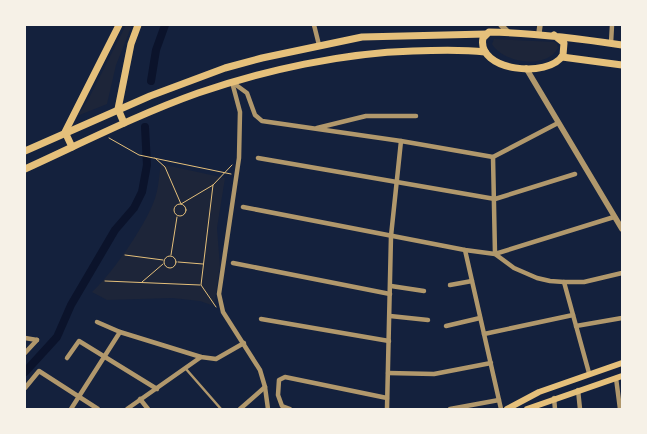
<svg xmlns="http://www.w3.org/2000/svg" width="647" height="434" font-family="'DejaVu Sans',sans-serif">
  <rect width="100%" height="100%" fill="#14213d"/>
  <!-- green -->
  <g fill="#1d2539">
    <path d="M126 25H132L116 65 107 104 77 116 87 102Z"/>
    <path d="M494 39 555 42 557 44 558 48C546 70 503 63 492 44Z"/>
    <path d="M161 164 225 178 217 228 220 267 214 306 200 301 172 298 107 300 92 292C112 274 149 221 156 195 159 185 159 174 161 164Z"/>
  </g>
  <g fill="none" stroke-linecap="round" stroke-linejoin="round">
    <!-- canal -->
    <g stroke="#0b132b" stroke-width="8">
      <path d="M151 81 156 50 165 25"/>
      <path d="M25 372 57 337 71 305 115 230 134 208 142 192 147 165 145 127"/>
    </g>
    <!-- path -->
    <g stroke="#e5c07b" stroke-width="1">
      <path d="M109 138 139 155 231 174"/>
      <path d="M155 158 165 167 181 204 213 185 232 165"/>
      <path d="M213 185 201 285 216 307"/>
      <circle cx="180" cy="210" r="6"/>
      <path d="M125 255 163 260"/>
      <path d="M171 255 177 217"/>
      <circle cx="170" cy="262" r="6"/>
      <path d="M178 262 203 264"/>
      <path d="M105 281 200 285"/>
      <path d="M142 282 163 264"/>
    </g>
    <!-- service -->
    <path stroke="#b1986c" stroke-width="2.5" d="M186 369 221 409"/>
    <!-- minor -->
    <g stroke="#b1986c" stroke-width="4.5">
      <path d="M314 25 319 45"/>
      <path d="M611 43 612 25"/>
      <path d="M232 82 247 93 255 115 262 121 401 141 493 157 558 123"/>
      <path d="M232 82 240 112 239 158 219 294 223 312 260 370 265 387 268 409"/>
      <path d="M317 128 366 116H416"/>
      <path d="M493 157 495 254 614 217"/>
      <path d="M258 158 495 199 575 174"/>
      <path d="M243 207 465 250 495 254 514 268 537 278 550 281 564 282H584L622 273"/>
      <path d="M465 250 501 409"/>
      <path d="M233 263 390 294"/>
      <path d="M564 282 589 373"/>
      <path d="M450 285 472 281"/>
      <path d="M391 286 424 291"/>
      <path d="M390 316 428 320"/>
      <path d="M261 319 389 341"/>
      <path d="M97 322 120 332 201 357 216 359 244 343"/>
      <path d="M446 326 480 318"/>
      <path d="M576 326 622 318"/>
      <path d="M484 334 573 315"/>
      <path d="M25 338 37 340"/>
      <path d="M25 353 37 340"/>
      <path d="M67 358 79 341 157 389"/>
      <path d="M388 373 434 374 491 363"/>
      <path d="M616 378 620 409"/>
      <path d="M25 388 39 371 98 409"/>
      <path d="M578 390 580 409"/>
      <path d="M554 398 555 409"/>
      <path d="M140 399 148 409"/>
      <path d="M71 409 120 332"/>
      <path d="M127 409 201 357"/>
      <path d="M240 409 265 387"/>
      <path d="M290 409 282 406 278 395 279 380 285 377 387 398"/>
      <path d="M387 409 391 236 401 141"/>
      <path d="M450 409 499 400"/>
    </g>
    <!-- tertiary -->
    <g stroke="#b1986c" stroke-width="5.5">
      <path d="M501 25 508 32"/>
      <path d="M539 33 540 25"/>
      <path d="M526 68 622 229"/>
    </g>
    <!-- secondary -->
    <g stroke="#e5c07b" stroke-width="6">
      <path d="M507 409 539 392 622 363"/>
      <path d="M527 409 622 376"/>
    </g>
    <!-- primary -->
    <g stroke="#e5c07b" stroke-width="7">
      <path d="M554 35 564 43 563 55C549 79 476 71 483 38L489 32C535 33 577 38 622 45"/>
      <path d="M562 57 622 65"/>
      <path d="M124 123 118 109 131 44 138 25"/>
      <path d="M72 147 65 132 119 25"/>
      <path d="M25 151 150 96 225 68 262 58 362 37 486 34"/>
      <path d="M25 169C82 143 139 114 198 93 265 70 343 53 413 51 437 50 461 49 485 52"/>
    </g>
  </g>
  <!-- border -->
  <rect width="647" height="434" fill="none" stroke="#f6f1e7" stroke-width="52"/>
</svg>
